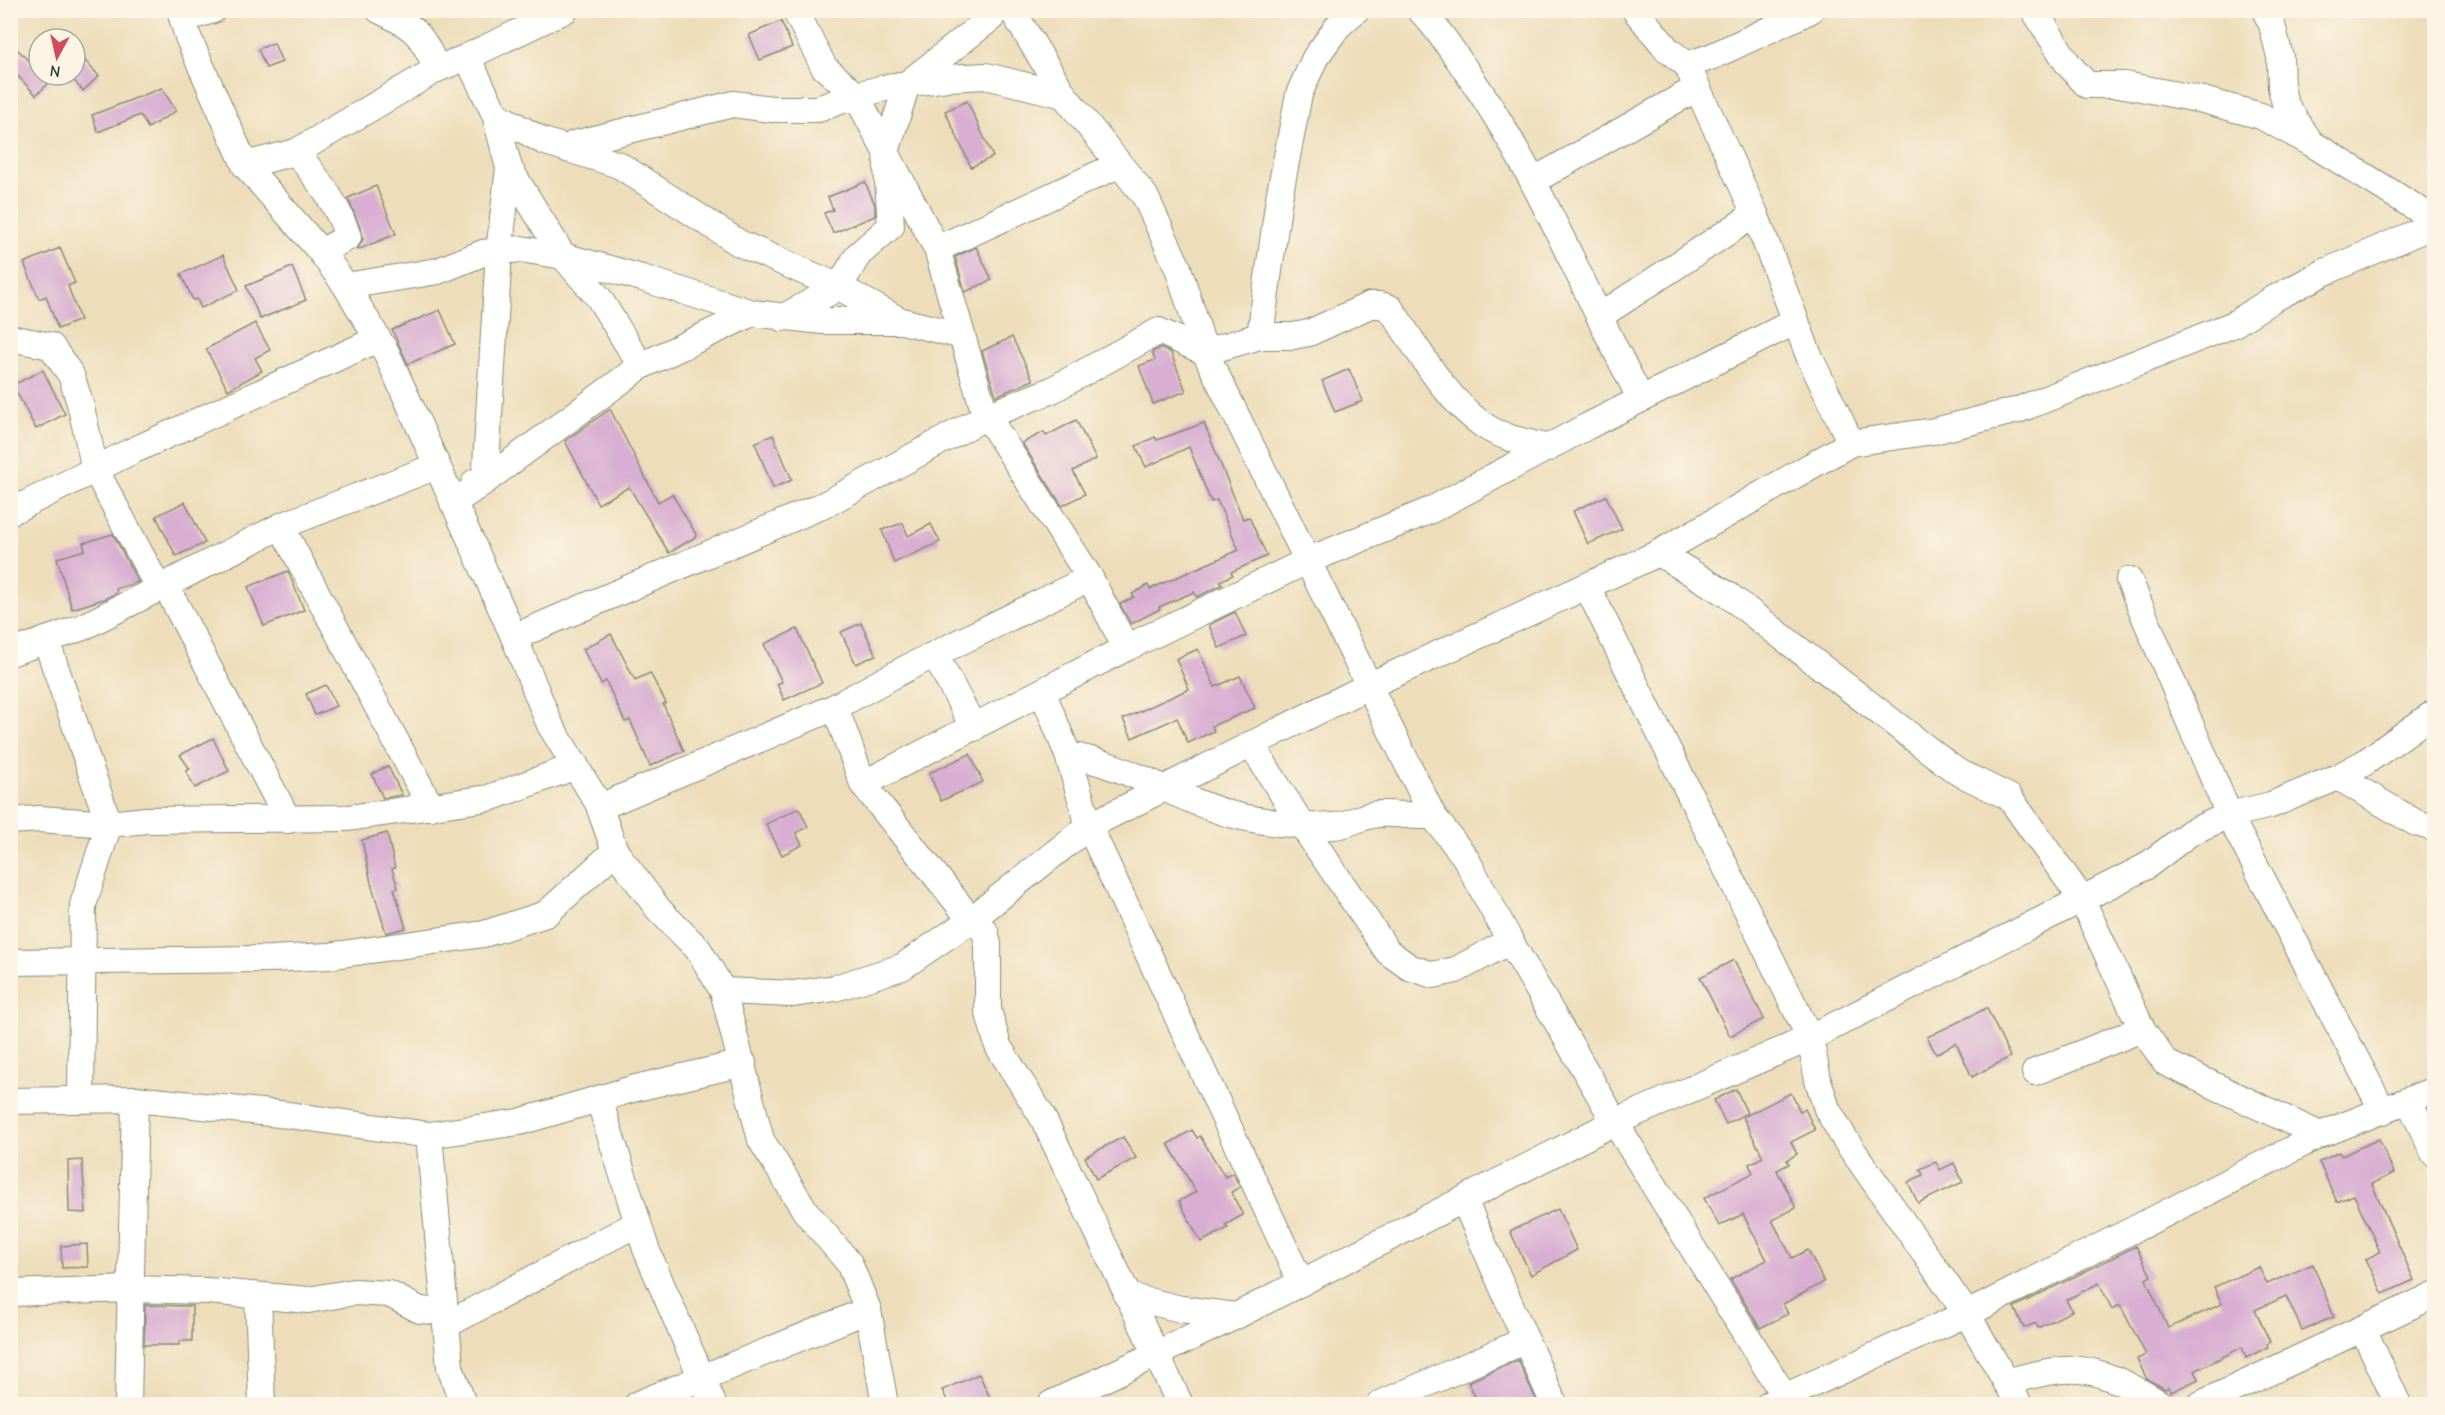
<svg xmlns="http://www.w3.org/2000/svg" width="2445" height="1415" font-family="'Comic Neue',sans-serif">
  <rect width="100%" height="100%" fill="#fcf5e5"/>
  <filter id="ink" filterUnits="userSpaceOnUse"><feTurbulence type="fractalNoise" baseFrequency=".0167" numOctaves="2"/><feDisplacementMap in="SourceGraphic" scale="12" xChannelSelector="R" yChannelSelector="G"/><feConvolveMatrix kernelMatrix="1 2 1 2 8 2 1 2 1" color-interpolation-filters="sRGB"/></filter>
  <filter id="wash" filterUnits="userSpaceOnUse"><feTurbulence type="fractalNoise" baseFrequency=".008" numOctaves="4" result="noise"/><feDisplacementMap in="SourceGraphic" scale="24" xChannelSelector="R" yChannelSelector="G"/><feGaussianBlur stdDeviation="1.35" result="paint"/><feColorMatrix in="noise" values="0 0 0 0 0 0 0 0 0 0 0 0 0 0 0 0 0 1.4 0 .05"/><feComposite in="paint" operator="in"/></filter>
  <g filter="url(#wash)">
    <rect width="100%" height="100%" fill="#edddba"/>
    <g id="blocks">
      <!-- building -->
      <g fill="#d8afd2">
        <path d="M781 21 792 47 760 60 749 35Z"/>
        <path d="M10 42 39 71V75H43L50 82 36 95 10 68Z"/>
        <path d="M274 43 282 62 266 68 258 49Z"/>
        <path d="M75 50 99 76 83 91 75 82Z"/>
        <path d="M162 88 176 111 148 128 140 115 98 132 92 115Z"/>
        <path d="M967 101 993 157 971 167 945 111Z"/>
        <path d="M865 182 875 205V216L833 233 824 213 833 210 828 197Z"/>
        <path d="M376 186 396 234 357 250 363 239 362 233 348 198Z"/>
        <path d="M976 247 992 280 965 292 955 257Z"/>
        <path d="M60 248 75 283 68 286 80 320 58 329 46 296 39 299 24 263Z"/>
        <path d="M223 255 239 290 201 308 197 299 193 300 181 274Z"/>
        <path d="M292 267 306 300 260 319 246 286Z"/>
        <path d="M440 310 455 344 408 364 392 330Z"/>
        <path d="M255 323 270 350 255 358 262 371 228 390 206 349Z"/>
        <path d="M1012 337 1033 380 996 396 982 351Z"/>
        <path d="M1160 348 1171 353 1186 391 1153 404 1139 366 1155 360 1152 352Z"/>
        <path d="M1349 369 1363 401 1335 412 1322 381Z"/>
        <path d="M43 370 65 414 36 429 13 385Z"/>
        <path d="M610 409 658 502 672 494 697 536 669 553 629 487 598 504 565 441Z"/>
        <path d="M1076 420 1096 459 1073 471 1085 494 1062 506 1022 443 1044 432 1046 436Z"/>
        <path d="M1204 423 1243 519 1249 517 1267 556 1231 572 1233 575 1220 581 1222 585 1197 597 1194 592 1159 607 1160 609 1131 624 1120 604 1134 597 1132 594 1148 585 1150 589 1239 550 1217 500 1211 502 1189 447 1146 467 1136 446 1155 437 1157 440Z"/>
        <path d="M773 435 792 480 773 488 755 443Z"/>
        <path d="M1606 496 1622 529 1588 544 1573 511Z"/>
        <path d="M185 502 205 543 176 556 156 516Z"/>
        <path d="M903 523 908 536 931 524 940 542 894 563 882 530Z"/>
        <path d="M113 534 138 582 116 589 117 593 104 599 72 609 57 558 85 550 83 543Z"/>
        <path d="M288 571 304 610 264 626 248 587Z"/>
        <path d="M1235 612 1246 636 1219 648 1209 625Z"/>
        <path d="M861 623 876 655 856 664 841 632Z"/>
        <path d="M797 629 822 683 784 700 777 684 782 682 764 644Z"/>
        <path d="M611 634 635 680 650 673 666 703 663 704 684 751 650 766 630 720 625 722 606 681 601 684 583 649Z"/>
        <path d="M1198 649 1215 687 1240 676 1255 708 1212 726 1214 731 1188 743 1177 718 1132 738 1123 719 1189 689 1176 659Z"/>
        <path d="M326 685 336 706 315 715 306 694Z"/>
        <path d="M213 738 229 771 195 788 186 771 190 769 180 755Z"/>
        <path d="M970 754 983 782 941 801 929 773Z"/>
        <path d="M388 766 402 795 383 798 372 774Z"/>
        <path d="M799 808 808 827 796 833 802 845 782 855 766 824Z"/>
        <path d="M387 833 395 868 392 869 398 888 394 889 406 928 386 933 371 883 362 840Z"/>
        <path d="M1734 960 1764 1019 1730 1036 1700 977Z"/>
        <path d="M1987 1008 2010 1057 1972 1077 1956 1043 1936 1054 1927 1037Z"/>
        <path d="M1736 1089 1747 1113 1726 1124 1714 1100Z"/>
        <path d="M1791 1093 1800 1111 1805 1109 1815 1130 1791 1142 1797 1154 1787 1160 1789 1164 1777 1170 1796 1208 1772 1220 1792 1258 1808 1250 1824 1282 1783 1304 1788 1314 1760 1328 1730 1279 1767 1260 1743 1214 1719 1226 1704 1198 1753 1173 1749 1164 1763 1157 1743 1117Z"/>
        <path d="M1192 1130 1197 1138 1200 1136 1225 1177 1233 1173 1240 1187 1231 1192 1243 1215 1225 1225 1228 1228 1201 1242 1179 1201 1196 1192 1168 1144Z"/>
        <path d="M1123 1137 1136 1158 1096 1179 1085 1157Z"/>
        <path d="M2379 1139 2394 1173 2372 1184 2414 1280 2383 1294 2366 1259 2380 1252 2354 1195 2337 1202 2319 1162 2339 1152 2341 1156Z"/>
        <path d="M82 1160 86 1213 69 1212 68 1161Z"/>
        <path d="M1936 1162 1940 1170 1954 1163 1963 1182 1918 1203 1908 1182 1923 1175 1920 1169Z"/>
        <path d="M1558 1209 1577 1250 1531 1275 1510 1231Z"/>
        <path d="M87 1244 88 1267 62 1268 61 1246Z"/>
        <path d="M2136 1246 2151 1276 2146 1279 2168 1328 2222 1304 2214 1287 2259 1267 2267 1284 2313 1264 2334 1317 2302 1330 2286 1296 2255 1310 2270 1342 2267 1344 2268 1347 2246 1358 2242 1347 2195 1371 2199 1379 2171 1392 2168 1387 2165 1389 2147 1379 2137 1359 2146 1355 2120 1305 2112 1309 2099 1283 2066 1300 2072 1311 2038 1328 2036 1323 2024 1328 2014 1307Z"/>
        <path d="M145 1305 192 1306V1341H179V1345H144Z"/>
        <path d="M1518 1360 1538 1404H1479L1468 1382Z"/>
        <path d="M979 1374 993 1404H949L942 1390Z"/>
      </g>
    </g>
  </g>
  <g filter="url(#ink)">
    <use href="#blocks" fill-opacity="0" stroke="#868d77" stroke-width="1.5"/>
    <g fill="none" stroke-linecap="round" stroke-linejoin="round">
      <defs>
        <g id="street">
          <path d="M180 10 188 37 245 165 321 252 346 286 387 354 514 637 550 725 598 803 615 851 659 910 698 949 723 991 761 1140 806 1212 849 1263 868 1310 885 1404"/>
          <path d="M379 10C415 27 421 33 437 69"/>
          <path d="M795 10 824 67 856 95 937 249 984 411 1090 578 1126 648"/>
          <path d="M1012 10 1064 95 1145 196 1178 268 1205 352 1433 816 1465 857 1510 941 1615 1122 1789 1404"/>
          <path d="M1420 10C1439 29 1452 51 1467 72 1539 174 1582 290 1641 399"/>
          <path d="M1635 10 1667 49 1687 65 1713 56 1811 10"/>
          <path d="M2034 10 2068 64 2087 85H2125L2203 100 2261 116 2311 143 2434 219"/>
          <path d="M2265 10 2272 25 2280 57 2281 87 2285 104 2309 140"/>
          <path d="M183 19 213 10"/>
          <path d="M1687 65 1755 214 1809 356 1851 443"/>
          <path d="M495 114 543 141 619 165 739 243 839 287 899 320"/>
          <path d="M567 149 574 144 733 104 772 109H818L856 95 893 86 948 78 986 76 1064 95"/>
          <path d="M296 152C317 178 338 204 348 237L321 252"/>
          <path d="M245 165 296 152 437 69 467 57 565 10"/>
          <path d="M509 168 563 256 599 298 641 366"/>
          <path d="M1533 181 1697 88"/>
          <path d="M937 249 1118 165"/>
          <path d="M346 286 438 271 483 253 521 249 563 256 642 278 752 313 823 321H902L962 336"/>
          <path d="M1600 316 1755 214"/>
          <path d="M782 318 839 287 858 255 891 226 886 152 907 84 991 18 989 10"/>
          <path d="M1260 336H1293L1309 333 1370 305H1380L1390 308C1417 347 1444 398 1483 425 1502 438 1526 442 1549 448"/>
          <path d="M10 338 51 346 71 375 80 403 95 469 159 589"/>
          <path d="M475 482 485 481 641 366 752 313"/>
          <path d="M453 503 485 481 499 252 509 168 495 114 467 57"/>
          <path d="M10 512 130 452 378 339"/>
          <path d="M281 526 431 807"/>
          <path d="M1659 553 1728 595 1956 771 2009 797 2081 898 2142 1029 2166 1063 2320 1135"/>
          <path d="M2129 580 2229 815 2383 1111"/>
          <path d="M166 586 288 820"/>
          <path d="M1587 586 1810 1038 2145 867 2191 832 2229 815 2271 805 2338 777 2364 763 2434 713"/>
          <path d="M514 637 826 504 987 416 1052 390 1159 331 1205 352 1260 336 1279 198 1299 94 1315 58 1338 26 1356 10"/>
          <path d="M10 648 13 652 83 627 281 526 437 466"/>
          <path d="M935 655 974 728"/>
          <path d="M1043 693 1068 755 1089 826 1301 1283"/>
          <path d="M835 707 863 784 971 920 985 931 988 944V1010L998 1046 1042 1116 1180 1404"/>
          <path d="M1251 744 1302 825 1388 952 1409 967 1433 975 1456 970 1510 941"/>
          <path d="M1068 755C1126 764 1174 798 1230 814 1255 821 1309 828 1334 826 1349 825 1363 815 1378 814 1397 813 1414 817 1433 816"/>
          <path d="M2338 777 2416 823 2434 828"/>
          <path d="M863 784 1126 648 1307 561 1431 510 1586 427 1796 321"/>
          <path d="M600 807 835 707 907 668 1090 578"/>
          <path d="M10 821 39 819 109 824 46 640"/>
          <path d="M10 962 271 959 328 956 484 934 546 914 615 851"/>
          <path d="M723 991 793 994 835 988 902 967 971 920 1089 826 1368 686 1659 553 1851 443 1934 431 2018 410 2234 324 2273 299 2325 272 2434 225"/>
          <path d="M2035 1072 2142 1029"/>
          <path d="M599 1099 646 1249 713 1404"/>
          <path d="M81 1100 83 905 109 824 146 820 348 818 489 798 576 766"/>
          <path d="M10 1101 135 1099 289 1115 429 1135 519 1122 636 1088 743 1063"/>
          <path d="M2409 1101 2434 1153"/>
          <path d="M429 1135 450 1367 463 1404"/>
          <path d="M1464 1200 1554 1404"/>
          <path d="M10 1293 130 1289 207 1291 308 1300 354 1292 389 1294 420 1310 445 1312"/>
          <path d="M258 1296 262 1404"/>
          <path d="M1127 1296 1181 1309 1236 1316"/>
          <path d="M446 1325 638 1223"/>
          <path d="M2363 1329 2398 1404"/>
          <path d="M2006 1382C2029 1376 2055 1368 2079 1370 2107 1372 2137 1389 2160 1404"/>
          <path d="M128 1404 135 1099"/>
          <path d="M638 1404 868 1310"/>
          <path d="M1051 1404 1236 1316 1615 1122 1810 1038 1818 1080 1827 1109 1846 1141 1967 1314 2019 1404"/>
          <path d="M1380 1404 1526 1340"/>
          <path d="M1769 1404 1979 1308 2320 1135 2434 1090"/>
          <path d="M2201 1404 2434 1295"/>
        </g>
      </defs>
      <!-- street casing -->
      <use href="#street" stroke="#868d77" stroke-width="28"/>
      <!-- street -->
      <use href="#street" stroke="#fff" stroke-width="26"/>
    </g>
  </g>
  <!-- margin -->
  <rect width="2445" height="1415" fill="none" stroke="#fcf5e5" stroke-width="36"/>
  <!-- north arrow -->
  <g transform="translate(57 57) rotate(188)"><circle r="28" fill="#fcf5e5" stroke="#a4ab9e" stroke-width="1.5"/>
  <path d="M0-4.5L10 22L0 15L-10 22Z" fill="#d1495b"/>
  <text y="-9" font-size="16" font-weight="bold" text-anchor="middle" fill="#1f3d34">N</text>
  </g>
</svg>
